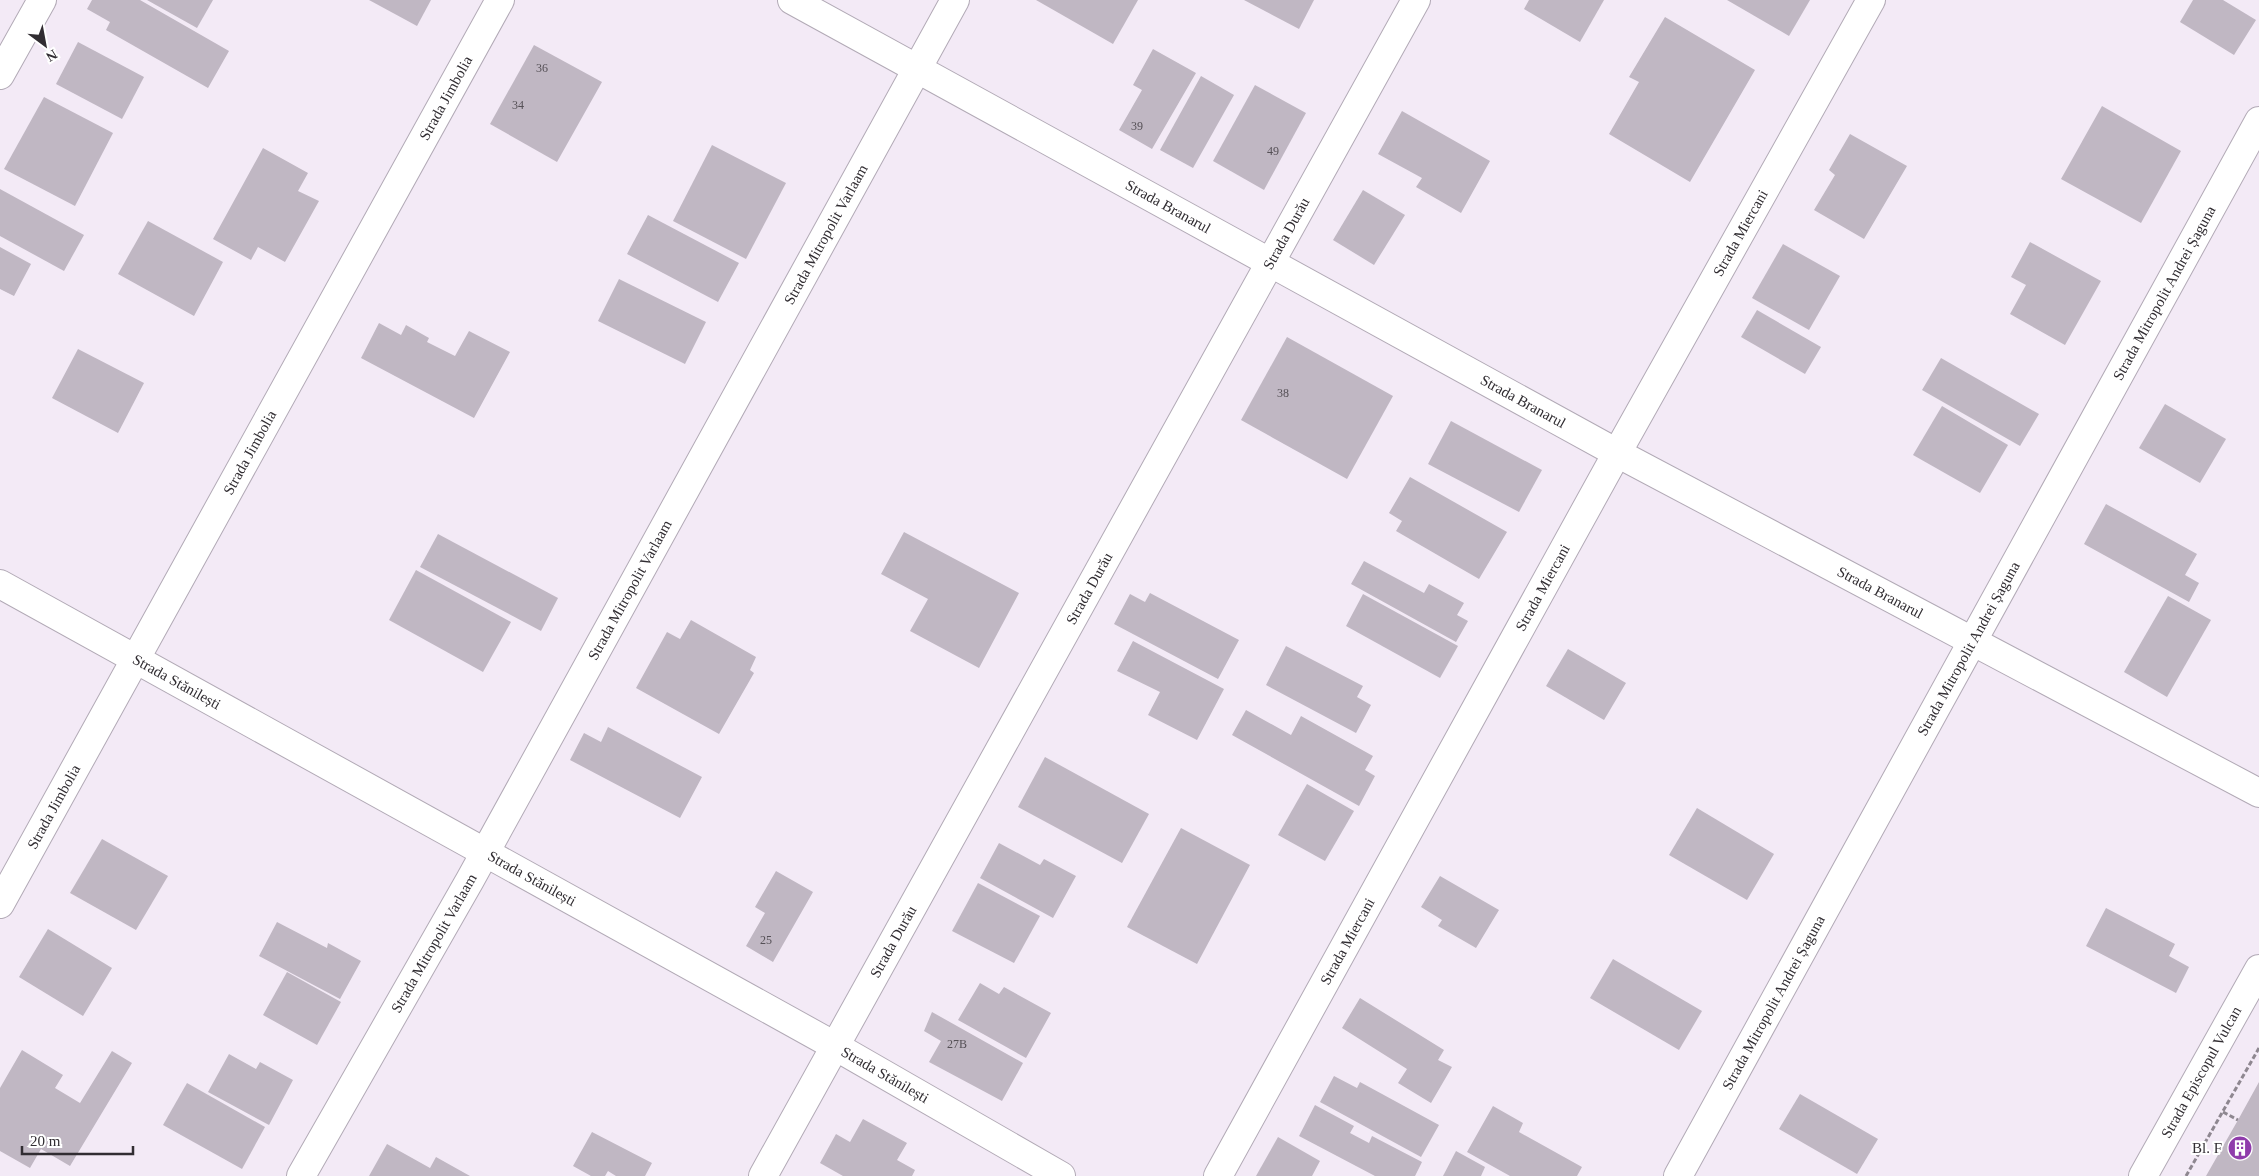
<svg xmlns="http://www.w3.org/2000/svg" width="2259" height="1176" font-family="'Times New Roman',serif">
  <rect width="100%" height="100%" fill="#f3eaf6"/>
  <!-- building -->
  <g fill="#c0b7c3">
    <path d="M92 0H140L229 51 208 88 106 30 110 22 87 9Z"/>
    <path d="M147 0H213L197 28Z"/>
    <path d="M369 0H431L417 26Z"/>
    <path d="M1036 0H1138L1113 44Z"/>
    <path d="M1244 0H1314L1299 29Z"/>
    <path d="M1529 0H1604L1580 42 1524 9Z"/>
    <path d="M1727 0H1810L1789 36Z"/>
    <path d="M2193 0H2223L2256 20 2234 55 2180 22Z"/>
    <path d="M1665 17 1755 70 1690 182 1609 134 1639 82 1629 77Z"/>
    <path d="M78 42 144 77 122 119 56 84Z"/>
    <path d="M534 45 602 82 557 162 490 124Z"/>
    <path d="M1153 49 1196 73 1152 149 1119 130 1142 90 1133 85Z"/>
    <path d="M1201 76 1234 95 1193 168 1160 150Z"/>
    <path d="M1255 85 1306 113 1264 190 1213 161Z"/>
    <path d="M44 97 113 133 75 206 4 169Z"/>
    <path d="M2102 106 2181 151 2141 223 2061 179Z"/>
    <path d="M1402 111 1490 161 1461 213 1416 187 1422 178 1378 154Z"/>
    <path d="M1850 134 1907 166 1864 239 1814 210 1835 175 1829 170Z"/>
    <path d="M712 145 786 183 746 259 673 221Z"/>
    <path d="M263 148 308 173 298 191 319 201 285 262 258 247 251 260 213 239Z"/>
    <path d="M0 189 84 235 64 271 0 236Z"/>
    <path d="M1363 190 1405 215 1374 265 1333 240Z"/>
    <path d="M648 215 739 263 718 302 627 254Z"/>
    <path d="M148 221 223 262 194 316 118 274Z"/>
    <path d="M2030 242 2101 281 2065 345 2010 314 2026 285 2011 277Z"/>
    <path d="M1783 244 1840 276 1809 330 1752 298Z"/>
    <path d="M0 247 31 264 14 296 0 289Z"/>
    <path d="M619 279 706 322 685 364 598 321Z"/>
    <path d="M1757 310 1821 347 1805 374 1741 337Z"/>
    <path d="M379 323 401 335 406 325 429 338 427 342 455 356 469 331 510 352 474 418 361 358Z"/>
    <path d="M1287 337 1393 396 1347 479 1241 420Z"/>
    <path d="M78 349 144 383 118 433 52 398Z"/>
    <path d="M1941 358 2039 414 2020 446 1922 390Z"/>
    <path d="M2165 404 2226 439 2200 483 2139 448Z"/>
    <path d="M1942 406 2008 445 1980 493 1913 455Z"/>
    <path d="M1451 421 1542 470 1519 512 1428 464Z"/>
    <path d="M1410 477 1507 532 1479 579 1396 531 1402 521 1389 513Z"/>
    <path d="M2106 504 2197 554 2185 575 2199 583 2189 602 2084 544Z"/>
    <path d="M904 532 1019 593 979 668 910 631 928 599 881 574Z"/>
    <path d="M438 534 558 598 541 631 420 567Z"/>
    <path d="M1364 561 1424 593 1429 584 1464 603 1457 615 1468 621 1456 642 1351 584Z"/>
    <path d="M416 570 511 622 483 672 389 620Z"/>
    <path d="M1150 593 1239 640 1218 679 1114 624 1130 594 1145 602Z"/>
    <path d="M1363 594 1458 646 1440 678 1346 626Z"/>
    <path d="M2168 596 2211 620 2167 697 2124 672Z"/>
    <path d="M691 620 756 657 750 670 754 673 719 734 636 688 667 632 680 639Z"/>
    <path d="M1133 641 1224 689 1197 740 1148 715 1160 692 1117 671Z"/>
    <path d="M1286 646 1363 686 1357 697 1371 705 1356 733 1266 685Z"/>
    <path d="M1568 649 1626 683 1604 720 1546 686Z"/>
    <path d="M1246 710 1291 735 1301 716 1373 756 1365 770 1375 776 1359 806 1232 735Z"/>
    <path d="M608 727 702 777 680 818 570 760 584 733 601 742Z"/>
    <path d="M1045 757 1149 814 1122 863 1018 807Z"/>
    <path d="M1307 784 1354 811 1325 861 1278 835Z"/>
    <path d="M1697 808 1774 854 1747 900 1669 855Z"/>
    <path d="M1181 828 1250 865 1197 964 1127 927Z"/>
    <path d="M102 839 168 876 136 930 70 893Z"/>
    <path d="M999 843 1040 865 1044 859 1076 876 1053 918 980 878Z"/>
    <path d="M776 871 813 892 773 962 746 946 765 913 755 907Z"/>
    <path d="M1440 876 1499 910 1476 948 1438 926 1442 920 1421 907Z"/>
    <path d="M978 883 1040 916 1014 963 952 931Z"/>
    <path d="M2106 908 2175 944 2169 956 2189 967 2176 993 2086 946Z"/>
    <path d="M277 922 327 948 328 943 361 961 340 999 259 956Z"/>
    <path d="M48 929 112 968 83 1016 19 977Z"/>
    <path d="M1613 959 1702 1011 1679 1050 1590 998Z"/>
    <path d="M287 972 341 1002 317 1045 263 1015Z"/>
    <path d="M980 983 999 994 1004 987 1051 1013 1026 1058 958 1020Z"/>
    <path d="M1360 998 1444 1050 1438 1060 1452 1067 1431 1103 1398 1083 1407 1069 1342 1028Z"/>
    <path d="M932 1012 1023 1063 1002 1101 929 1062 941 1041 924 1031Z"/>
    <path d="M22 1050 63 1075 55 1088 80 1103 112 1051 132 1063 70 1166 41 1149 30 1168 0 1151V1088Z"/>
    <path d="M229 1054 256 1069 260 1062 293 1080 269 1125 208 1092Z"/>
    <path d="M1334 1076 1357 1088 1360 1082 1439 1125 1421 1157 1320 1102Z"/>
    <path d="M2259 1082V1176H2206L2238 1120Z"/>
    <path d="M187 1083 265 1127 242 1169 163 1125Z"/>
    <path d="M1800 1094 1878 1139 1857 1174 1779 1129Z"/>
    <path d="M1315 1105 1354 1126 1350 1133 1369 1143 1372 1136 1422 1162 1415 1176H1375L1299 1136Z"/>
    <path d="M1493 1106 1523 1123 1519 1132 1582 1167 1577 1176H1510L1467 1152Z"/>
    <path d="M863 1119 907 1143 897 1160 915 1170 912 1176H843L820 1163 836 1134 850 1142Z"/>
    <path d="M592 1132 652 1163 645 1176H616L608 1171 605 1176H591L573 1166Z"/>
    <path d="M1278 1137 1320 1161 1312 1176H1256Z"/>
    <path d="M387 1144 430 1168 436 1157 470 1176H369Z"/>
    <path d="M1456 1151 1485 1167 1481 1176H1443Z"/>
  </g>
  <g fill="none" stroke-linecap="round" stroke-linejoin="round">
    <defs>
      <g id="street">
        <path id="s1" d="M792 0 1617 453 2259 793"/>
        <path d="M0 75 42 0"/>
        <path id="s2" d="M0 584 835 1046 1061 1176"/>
        <path id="s3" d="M0 904 500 0"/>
        <path id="s4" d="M301 1176 470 880 955 0"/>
        <path id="s5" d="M763 1176 1416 0"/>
        <path id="s6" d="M1218 1176 1617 453 1871 0"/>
        <path id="s7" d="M1678 1176 2259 121"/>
        <path id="s8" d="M2143 1176 2259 969"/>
      </g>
    </defs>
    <!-- street casing -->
    <use href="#street" stroke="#b2aab6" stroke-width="30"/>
    <!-- path -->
    <g stroke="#8e8790" stroke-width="3" stroke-dasharray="5 2.5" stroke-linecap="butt">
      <path d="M2223 1112 2238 1120"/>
      <path d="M2186 1176 2259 1048"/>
    </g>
    <!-- street -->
    <use href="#street" stroke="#fff" stroke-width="28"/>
  </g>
  <!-- icons -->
  <defs>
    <symbol id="building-disc" viewBox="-11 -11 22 22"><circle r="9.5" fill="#8f3cab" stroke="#fff"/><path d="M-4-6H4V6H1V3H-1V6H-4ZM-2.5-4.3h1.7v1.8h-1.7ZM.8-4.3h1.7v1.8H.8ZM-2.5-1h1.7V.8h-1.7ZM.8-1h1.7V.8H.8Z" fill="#fff"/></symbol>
  </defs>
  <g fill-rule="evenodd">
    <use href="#building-disc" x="2226" y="1134" width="28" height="28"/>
  </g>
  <g text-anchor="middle" stroke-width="4" stroke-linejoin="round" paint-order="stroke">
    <!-- number labels -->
    <g font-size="12" fill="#555056">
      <text x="542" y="72">36</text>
      <text x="518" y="109">34</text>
      <text x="1137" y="130">39</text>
      <text x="1273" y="155">49</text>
      <text x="1283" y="397">38</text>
      <text x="766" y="944">25</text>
      <text x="957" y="1048">27B</text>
    </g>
    <!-- street labels -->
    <g font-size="15" fill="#312d32" stroke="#fff">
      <text dy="5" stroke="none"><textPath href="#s3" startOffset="921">Strada Jimbolia</textPath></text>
      <text dy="5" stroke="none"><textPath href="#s1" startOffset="429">Strada Branarul</textPath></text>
      <text dy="5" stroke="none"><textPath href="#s6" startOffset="1078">Strada Miercani</textPath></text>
      <text dy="5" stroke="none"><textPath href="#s4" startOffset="1078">Strada Mitropolit Varlaam</textPath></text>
      <text dy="5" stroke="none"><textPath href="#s5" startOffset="1078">Strada Durău</textPath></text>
      <text dy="5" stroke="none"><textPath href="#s7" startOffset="1008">Strada Mitropolit Andrei Șaguna</textPath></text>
      <text dy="5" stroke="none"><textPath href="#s1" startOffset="834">Strada Branarul</textPath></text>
      <text dy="5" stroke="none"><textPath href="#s3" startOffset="516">Strada Jimbolia</textPath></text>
      <text dy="5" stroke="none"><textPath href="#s6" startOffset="672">Strada Miercani</textPath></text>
      <text dy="5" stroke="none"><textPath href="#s5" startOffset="672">Strada Durău</textPath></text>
      <text dy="5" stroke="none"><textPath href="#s4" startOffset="672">Strada Mitropolit Varlaam</textPath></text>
      <text dy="5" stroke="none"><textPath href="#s1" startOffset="1239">Strada Branarul</textPath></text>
      <text dy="5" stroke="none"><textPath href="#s7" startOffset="602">Strada Mitropolit Andrei Șaguna</textPath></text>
      <text dy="5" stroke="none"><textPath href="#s2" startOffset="202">Strada Stănilești</textPath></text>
      <text dy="5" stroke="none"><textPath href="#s3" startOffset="111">Strada Jimbolia</textPath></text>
      <text dy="5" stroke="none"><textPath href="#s2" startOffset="608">Strada Stănilești</textPath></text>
      <text dy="5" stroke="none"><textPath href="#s5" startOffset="268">Strada Durău</textPath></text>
      <text dy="5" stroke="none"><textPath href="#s6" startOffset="268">Strada Miercani</textPath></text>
      <text dy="5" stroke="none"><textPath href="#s4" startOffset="268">Strada Mitropolit Varlaam</textPath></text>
      <text dy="5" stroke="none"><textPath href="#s7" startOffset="198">Strada Mitropolit Andrei Șaguna</textPath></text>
      <text dy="5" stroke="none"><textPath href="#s8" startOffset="119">Strada Episcopul Vulcan</textPath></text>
      <text dy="5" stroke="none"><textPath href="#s2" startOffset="1012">Strada Stănilești</textPath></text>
    </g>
    <!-- poi labels -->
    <g font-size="15" fill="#312d32" stroke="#fff" text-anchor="end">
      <text x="2222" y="1153">Bl. F</text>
    </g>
  </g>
  <!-- north arrow -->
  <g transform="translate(45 45) rotate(148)" stroke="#ffffff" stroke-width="4" paint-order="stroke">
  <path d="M0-4L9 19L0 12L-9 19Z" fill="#312d32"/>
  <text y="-8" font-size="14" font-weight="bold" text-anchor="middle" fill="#312d32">N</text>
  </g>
  <!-- scale -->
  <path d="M22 1146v8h111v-8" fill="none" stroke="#312d32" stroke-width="2.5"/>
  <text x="30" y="1146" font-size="15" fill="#312d32" stroke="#ffffff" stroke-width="4" paint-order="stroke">20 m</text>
</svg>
